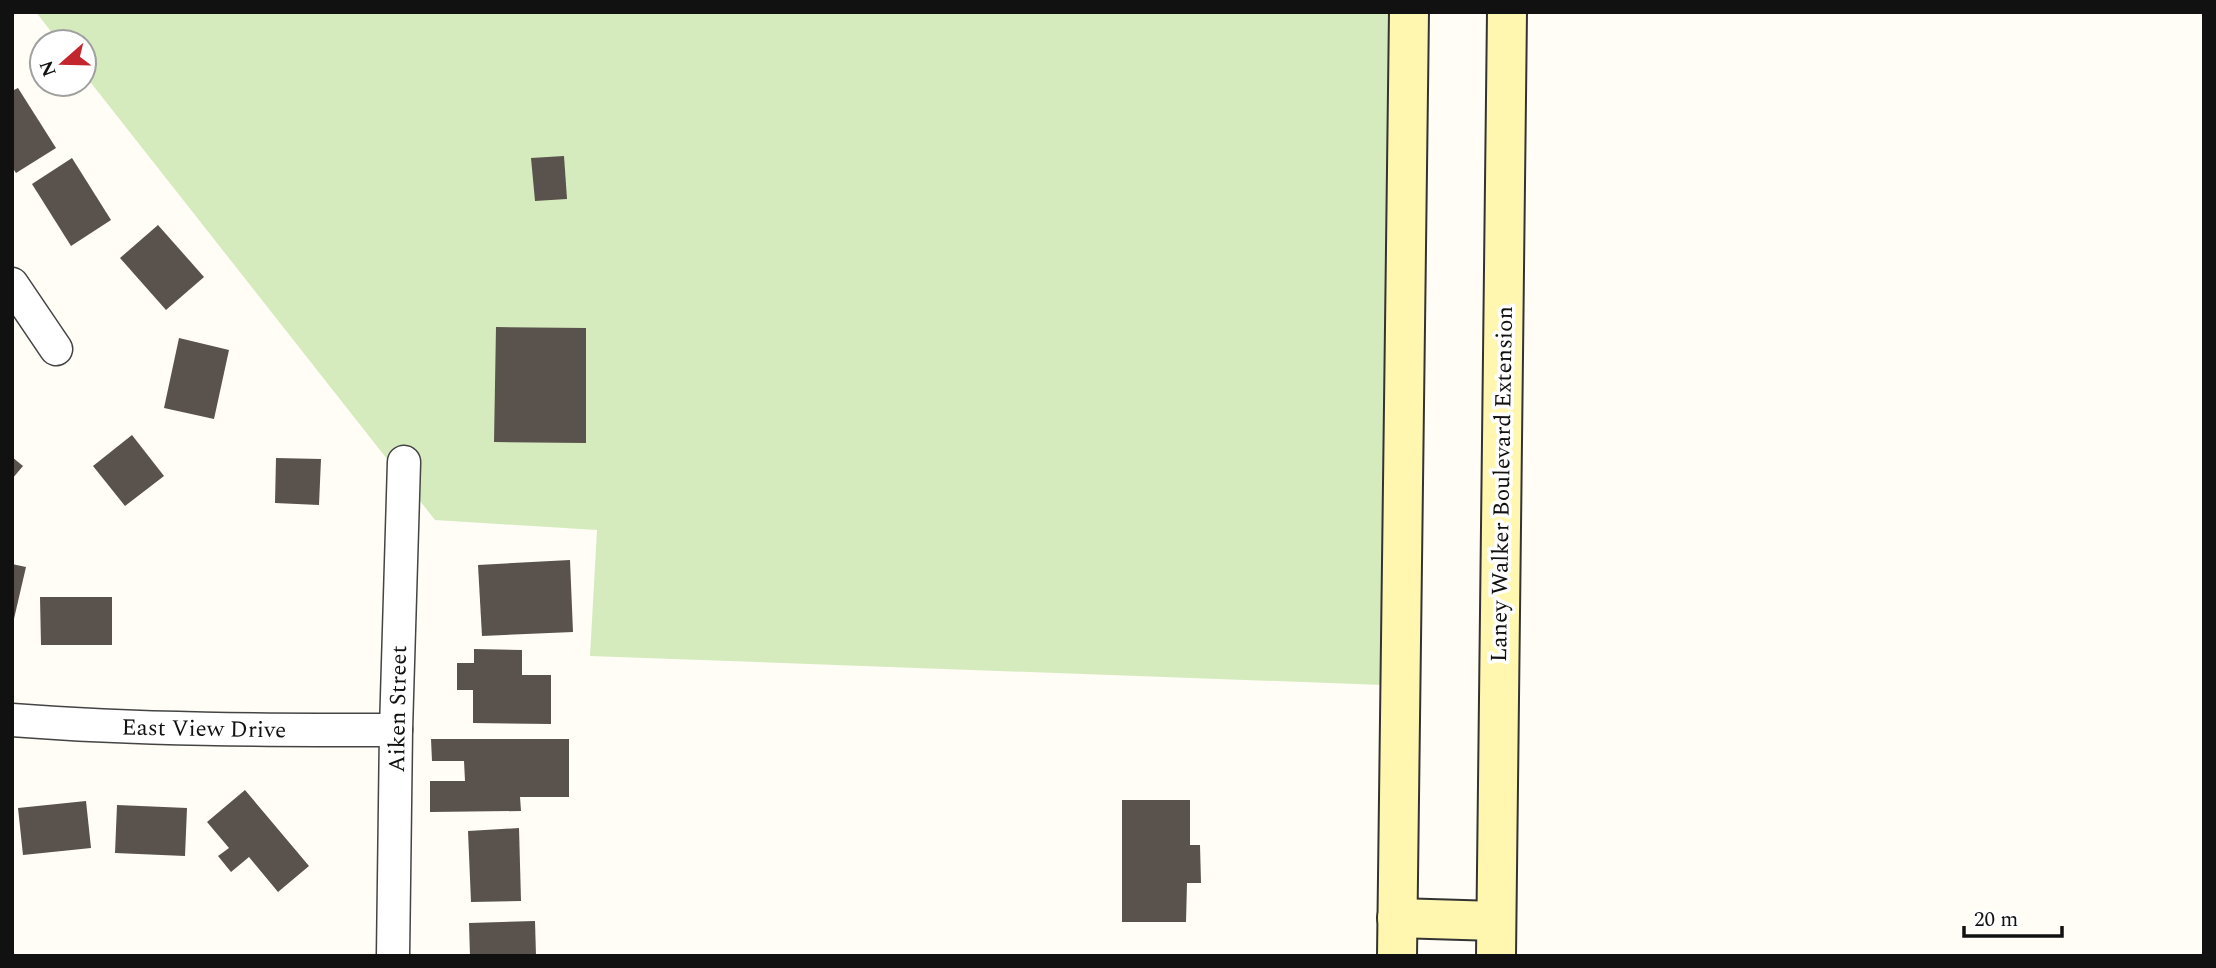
<svg xmlns="http://www.w3.org/2000/svg" width="2216" height="968" font-family="Spectral,serif">
  <rect width="100%" height="100%" fill="#fffdf5"/>
  <!-- green -->
  <path fill="#d5ebbd" d="M36 12H1392L1383 685 590 656 597 530 435 520 84 74V42H59Z"/>
  <!-- building -->
  <g fill="#5a524d">
    <path d="M18 88 56 148 16 173 12 167V91Z"/>
    <path d="M564 156 567 199 535 201 531 158Z"/>
    <path d="M72 158 111 220 71 246 32 184Z"/>
    <path d="M158 225 204 277 166 310 120 258Z"/>
    <path d="M496 327 586 328V443L494 442Z"/>
    <path d="M179 338 229 350 214 419 164 408Z"/>
    <path d="M132 435 164 476 125 506 93 466Z"/>
    <path d="M12 457 23 466 12 479Z"/>
    <path d="M276 458 321 459 319 505 275 503Z"/>
    <path d="M570 560 573 632 482 636 478 565Z"/>
    <path d="M12 564 26 567 13 623 12 622Z"/>
    <path d="M40 597H112V645H41Z"/>
    <path d="M474 649 522 650V675H551V724L473 723V690H457V663H474Z"/>
    <path d="M431 739H569V797H520L521 811 430 812V781H465L464 761H432Z"/>
    <path d="M245 790 309 866 278 892 249 857 231 872 218 856 229 848 207 822Z"/>
    <path d="M1122 800H1190V845H1200L1201 883H1187L1186 922H1122Z"/>
    <path d="M86 801 91 848 23 855 18 808Z"/>
    <path d="M117 805 187 808 185 856 115 853Z"/>
    <path d="M519 828 521 901 471 902 468 831Z"/>
    <path d="M535 921 536 956H470L469 923Z"/>
  </g>
  <g fill="none" stroke-linecap="round" stroke-linejoin="round">
    <defs>
      <g id="minor">
        <path d="M12 284 56 349"/>
        <path d="M12 720C140 730 268 730 396 730"/>
        <path d="M393 956 396 730 404 462"/>
      </g>
      <g id="secondary">
        <path d="M1397 918 1496 921"/>
        <path d="M1397 956 1409 12"/>
        <path d="M1496 956 1507 12"/>
      </g>
    </defs>
    <!-- minor casing -->
    <use href="#minor" stroke="#444" stroke-width="35"/>
    <!-- secondary casing -->
    <use href="#secondary" stroke="#333" stroke-width="42"/>
    <!-- minor -->
    <use href="#minor" stroke="#fff" stroke-width="32"/>
    <!-- secondary -->
    <use href="#secondary" stroke="#fff6b0" stroke-width="38"/>
  </g>
  <g text-anchor="middle" stroke-width="7" stroke-linejoin="round" paint-order="stroke">
    <!-- street labels -->
    <g font-size="23" fill="#111" stroke="#fff">
      <text transform="translate(1501 484) rotate(-89)" y="8">Laney Walker Boulevard Extension</text>
      <text transform="translate(397 709) rotate(-89)" y="8">Aiken Street</text>
      <text transform="translate(204 728) rotate(1)" y="8">East View Drive</text>
    </g>
  </g>
  <!-- border -->
  <rect width="2216" height="968" fill="none" stroke="#111111" stroke-width="28"/>
  <!-- north arrow -->
  <g transform="translate(63 63) rotate(250)"><circle r="33" fill="#ffffff" stroke="#a0a0a0" stroke-width="2"/>
  <path d="M0-5L12 26L0 18L-12 26Z" fill="#c4262e"/>
  <text y="-10" font-size="19" font-weight="bold" text-anchor="middle" fill="#111111">N</text>
  </g>
  <!-- scale -->
  <path d="M1964 926v10h98v-10" fill="none" stroke="#111111" stroke-width="3.5"/>
  <text x="1974" y="926" font-size="21" fill="#111111" stroke="#ffffff" stroke-width="5" paint-order="stroke">20 m</text>
</svg>
